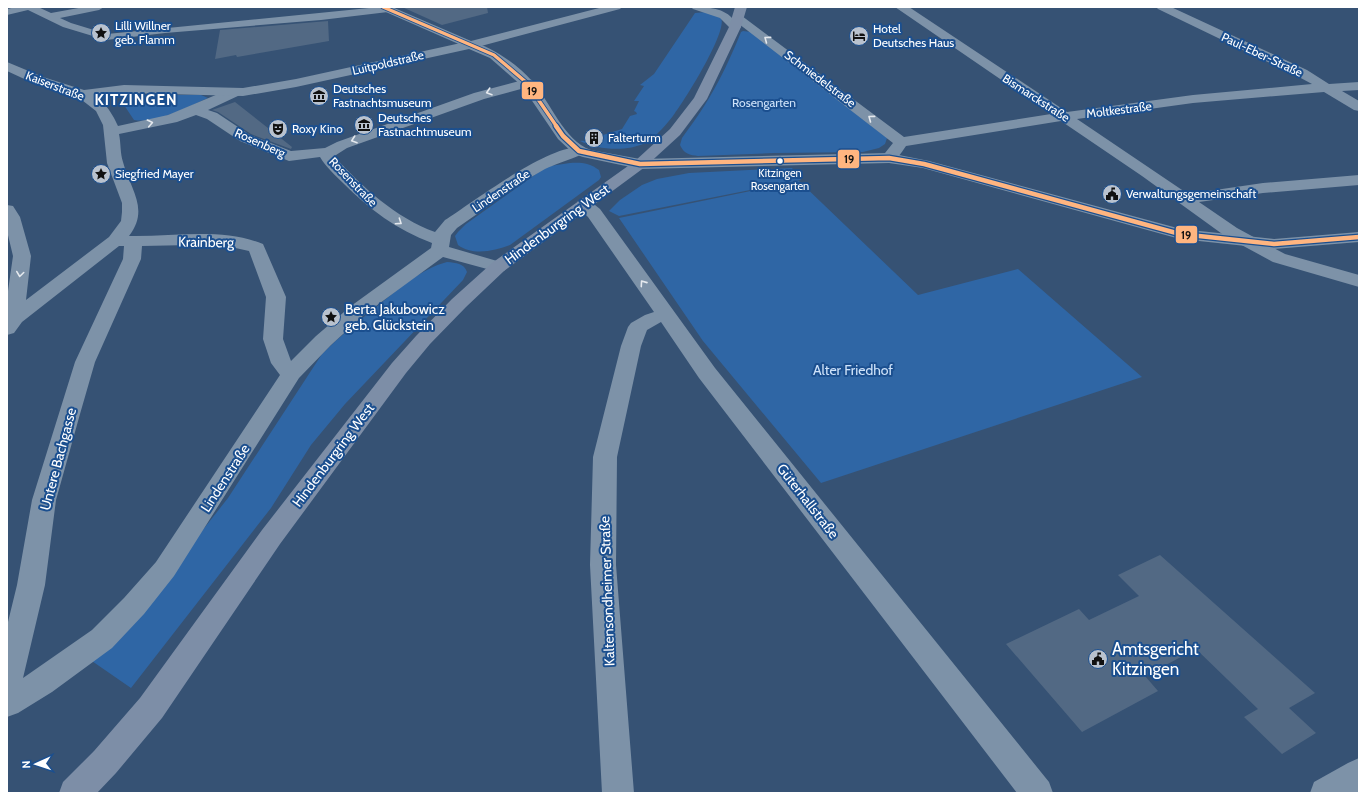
<svg xmlns="http://www.w3.org/2000/svg" width="1366" height="800" font-family="Cabin,sans-serif">
  <rect width="100%" height="100%" fill="#365274"/>
  <!-- green -->
  <g fill="#2f66a5">
    <path d="M706 12 721 18C728 31 685 100 675 113 668 123 656 137 645 143 627 152 598 150 580 141 588 139 595 146 604 139L603 135 622 129 630 116 637 114 636 112 634 111 639 101H634L644 86 640 85 654 74 695 13Z"/>
    <path d="M743 31 751 32 887 138 885 144 879 148 863 152 774 153 698 156C690 155 684 154 680 145L682 138C709 102 724 74 741 32Z"/>
    <path d="M146 95H201L208 98C188 107 156 124 134 120L124 105 137 97Z"/>
    <path d="M570 163C580 162 590 163 599 170L601 177 599 180 510 245C494 251 473 256 458 245L455 236 458 232 466 224 543 169 550 166Z"/>
    <path d="M792 168 801 180 619 216 609 211 620 200 642 185 657 179 689 173Z"/>
    <path d="M799 181 918 295 1018 269 1142 377 821 483 703 341 619 218Z"/>
    <path d="M447 262C456 263 464 263 467 272L463 280 345 404 311 445 271 508 131 688 89 659 172 569 228 498 322 354C340 336 360 320 380 304 401 287 421 269 447 262Z"/>
  </g>
  <!-- building -->
  <g fill="#526984">
    <path d="M402 7H487L488 13 442 25Z"/>
    <path d="M328 21 329 41 237 57 236 55 215 59 220 30Z"/>
    <path d="M235 102 292 147 291 149 251 134 218 112 212 110Z"/>
    <path d="M1160 555 1315 693 1289 708 1316 733 1282 754 1244 717 1258 709 1196 649 1145 676 1158 691 1082 732 1006 644 1079 609 1089 620 1139 596 1118 575Z"/>
  </g>
  <g fill="none" stroke-linecap="round" stroke-linejoin="round">
    <!-- pedestrian -->
    <path fill="#7d92a8" fill-rule="evenodd" d="M16 7H38L51 13 84 7H104L99 10 60 18 71 23 107 34 379 7H392L393 9 388 12 321 20 165 33 106 40 63 27 28 10 7 15V9Z"/>
    <!-- minor -->
    <g fill="#7d92a8" fill-rule="evenodd">
      <path d="M377 7H392L471 41 603 7H622L620 9 470 49 379 9Z"/>
      <path d="M691 7C705 7 722 7 732 18L738 15 742 16 904 137 1051 114 895 7H909L1067 112 1193 95 1312 84 1297 76 1158 9 1156 7H1171L1307 70 1329 84 1359 82V90L1342 91 1359 101V111L1354 110 1324 92 1193 103 1077 119 1188 194 1263 183 1359 175V185L1263 193 1199 202 1237 228 1285 254 1359 275V287L1273 262 1225 236 1142 176 1061 121 906 146C900 154 896 164 884 161L881 158 893 143 739 24 741 27 739 29H731L720 18 693 9Z"/>
      <path d="M527 79 532 80 534 83 532 86 484 99 347 148 336 155 335 157C362 187 396 218 435 232L445 220C472 203 554 140 584 148L587 151C584 155 553 165 545 169 514 186 486 208 457 228L451 235 449 247 504 263 507 267 504 271 498 272 443 257 365 314 331 345 299 378 174 576 144 614 112 648 52 692 18 713 7 717V626L17 585 32 500 75 362 123 259 124 246H119L22 322 14 333 7 335V298L13 256 7 231V205L13 206 20 217 31 256 26 300 109 237 121 221 122 212V203L107 163 103 125 96 111 78 97 76 94 78 91C96 87 112 112 118 126L168 115 230 89H240L242 92 240 95 208 110 217 113 250 135 291 151 325 148 337 142 474 93ZM196 115 207 119 240 141 284 159 289 161 320 157C326 167 335 175 343 183 369 209 397 230 432 243L431 248 351 306 316 336 291 361 283 339 286 297 263 244C222 227 173 237 129 236 150 209 130 189 123 162 120 153 121 143 119 134L177 122ZM191 245 231 247 249 251 266 297 263 339 271 363 280 375 156 562 124 598 92 630 23 678 45 585 56 500 80 414 95 362 141 259 142 246Z"/>
      <path d="M584 200 590 201 600 209 715 368 1049 782 1053 793H1017L699 378 661 322 647 330 641 346 617 457 616 565 634 793H602L590 565 593 457 621 346 628 327 631 323 645 315 654 312 588 217 576 205 578 201Z"/>
    </g>
    <!-- tertiary -->
    <g fill="#7d92a8" fill-rule="evenodd">
      <path d="M470 41C492 47 517 64 532 81 550 101 564 141 591 150L640 159 889 153 929 161 1181 229 1274 239 1359 232V242L1274 249 1180 239 923 168 889 163 640 169 583 157 574 154 558 139 522 86 490 58 469 49 296 87 243 96 124 93 83 98 33 83 7 71V62L43 77 84 90 124 85 243 88 296 79Z"/>
      <path d="M1359 758V792L1310 793 1314 782 1348 763Z"/>
    </g>
    <!-- primary -->
    <path fill="#7d8ea7" fill-rule="evenodd" d="M735 7H747L741 27 707 99 680 135 645 167 504 271 466 307 430 344 406 373 280 544 162 718 116 773 97 793H59L63 782 94 751 140 698 262 530 392 363 416 336 452 299 492 263 635 161 670 129 694 98 729 27Z"/>
    <defs>
      <path id="bus-1-far1" d="M383 7 494 55 527 83 557 127"/>
      <path id="bus-1" d="M556 126 563 136 579 151 640 164 889 158 924 164 1180 234 1274 244 1359 237"/>
    </defs>
    <!-- bus-1-far1 casing -->
    <use href="#bus-1-far1" stroke="#1b4f8f" stroke-width="5"/>
    <!-- bus-1 casing -->
    <use href="#bus-1" stroke="#1b4f8f" stroke-width="7"/>
    <!-- bus-1-far1 -->
    <use href="#bus-1-far1" stroke="#ffb580" stroke-width="3.5"/>
    <!-- bus-1 -->
    <use href="#bus-1" stroke="#ffb580" stroke-width="4.5"/>
  </g>
  <!-- one-way arrows -->
  <defs><path id="oneway-chevron" d="M-2-3.5L2.5 0L-2 3.5" fill="none" stroke-width="1.6" stroke-linecap="round" stroke-linejoin="round"/></defs>
  <g stroke="#e5e9ee">
    <use href="#oneway-chevron" transform="translate(767 39) rotate(-143)"/>
    <use href="#oneway-chevron" transform="translate(489 92) rotate(162)"/>
    <use href="#oneway-chevron" transform="translate(871 118) rotate(-143)"/>
    <use href="#oneway-chevron" transform="translate(150 123) rotate(-12)"/>
    <use href="#oneway-chevron" transform="translate(354 140) rotate(161)"/>
    <use href="#oneway-chevron" transform="translate(399 222) rotate(34)"/>
    <use href="#oneway-chevron" transform="translate(20 274) rotate(98)"/>
    <use href="#oneway-chevron" transform="translate(643 283) rotate(-125)"/>
  </g>
  <!-- icons -->
  <defs>
    <symbol id="sight-disc" viewBox="-11 -11 22 22"><circle r="9.5" fill="#b9c2ce" stroke="#1b4f8f"/><path d="M0-6L1.8-2.2L6-1.7L2.9 1.2L3.7 5.4L0 3.3L-3.7 5.4L-2.9 1.2L-6-1.7L-1.8-2.2Z" fill="#111"/></symbol>
    <symbol id="hotel-disc" viewBox="-11 -11 22 22"><circle r="9.5" fill="#b9c2ce" stroke="#1b4f8f"/><path d="M-6-4.5h1.5V1H6V5H4.5V3h-9V5H-6ZM-4 0a1.8 1.8 0 1 1 3.6 0ZM.5 0V-2.5h3Q6-2.5 6 0Z" fill="#111"/></symbol>
    <symbol id="museum-disc" viewBox="-11 -11 22 22"><circle r="9.5" fill="#b9c2ce" stroke="#1b4f8f"/><path d="M0-6L6-3V-2H-6V-3ZM-5-1h2V3h-2ZM-1-1h2V3h-2ZM3-1h2V3H3ZM-6 4H6V6H-6Z" fill="#111"/></symbol>
    <symbol id="theatre-disc" viewBox="-11 -11 22 22"><circle r="9.5" fill="#b9c2ce" stroke="#1b4f8f"/><path d="M-5-5.5Q0-4 5-5.5V0Q5 5 0 6Q-5 5-5 0ZM-3.3-2.5H-1v1.5H-3.3ZM1-2.5H3.3v1.5H1ZM-2.8 1Q0 5.5 2.8 1Z" fill="#111"/></symbol>
    <symbol id="building-disc" viewBox="-11 -11 22 22"><circle r="9.5" fill="#b9c2ce" stroke="#1b4f8f"/><path d="M-4-6H4V6H1V3H-1V6H-4ZM-2.5-4.3h1.7v1.8h-1.7ZM.8-4.3h1.7v1.8H.8ZM-2.5-1h1.7V.8h-1.7ZM.8-1h1.7V.8H.8Z" fill="#111"/></symbol>
    <symbol id="civic-disc" viewBox="-11 -11 22 22"><circle r="9.5" fill="#b9c2ce" stroke="#1b4f8f"/><path d="M-.6-6.5H3V-4.5H.6V-3L4-1V1h2V6H-6V1h2V-1L-.6-3ZM-1.2 2.5V6h2.4V2.5Z" fill="#111"/></symbol>
  </defs>
  <g fill-rule="evenodd">
    <use href="#sight-disc" x="90" y="22" width="22" height="22"/>
    <use href="#hotel-disc" x="848" y="25" width="22" height="22"/>
    <use href="#museum-disc" x="308" y="85" width="22" height="22"/>
    <use href="#museum-disc" x="353" y="114" width="22" height="22"/>
    <use href="#theatre-disc" x="267" y="118" width="22" height="22"/>
    <use href="#building-disc" x="583" y="127" width="22" height="22"/>
    <use href="#sight-disc" x="90" y="163" width="22" height="22"/>
    <use href="#civic-disc" x="1101" y="183" width="22" height="22"/>
    <use href="#sight-disc" x="320" y="306" width="22" height="22"/>
    <use href="#civic-disc" x="1087" y="648" width="22" height="22"/>
  </g>
  <!-- markers -->
  <circle fill="#fff" stroke="#1b4f8f" stroke-width="1.5" cx="780" cy="161" r="3.5"/>
  <g text-anchor="middle" stroke-width="4" stroke-linejoin="round" paint-order="stroke">
    <!-- far-bus labels -->
    <g font-size="11" fill="#fff" stroke="#1b4f8f">
      <text x="780" y="177">Kitzingen<tspan x="780" dy="13">Rosengarten</tspan></text>
    </g>
    <!-- far-poi labels -->
    <g font-size="12" fill="#fff" stroke="#1b4f8f" text-anchor="start">
      <text x="115" y="30">Lilli Willner<tspan x="115" dy="14">geb. Flamm</tspan></text>
      <text x="873" y="33">Hotel<tspan x="873" dy="14">Deutsches Haus</tspan></text>
      <text x="333" y="93">Deutsches<tspan x="333" dy="14">Fastnachtsmuseum</tspan></text>
      <text x="378" y="122">Deutsches<tspan x="378" dy="14">Fastnachtmuseum</tspan></text>
      <text x="292" y="133">Roxy Kino</text>
      <text x="608" y="142">Falterturm</text>
      <text x="115" y="178">Siegfried Mayer</text>
      <text x="1126" y="198">Verwaltungsgemeinschaft</text>
    </g>
    <!-- far-street labels -->
    <g font-size="12" fill="#fff" stroke="#1b4f8f">
      <text transform="translate(1262 55) rotate(25)" y="4">Paul-Eber-Straße</text>
      <text transform="translate(388 63) rotate(-13)" y="4">Luitpoldstraße</text>
      <text transform="translate(820 79) rotate(37)" y="4">Schmiedelstraße</text>
      <text transform="translate(55 86) rotate(21)" y="4">Kaiserstraße</text>
      <text transform="translate(1036 98) rotate(33)" y="4">Bismarckstraße</text>
      <text transform="translate(1119 110) rotate(-7)" y="4">Moltkestraße</text>
      <text transform="translate(260 143) rotate(24)" y="4">Rosenberg</text>
      <text transform="translate(353 182) rotate(46)" y="4">Rosenstraße</text>
      <text transform="translate(501 191) rotate(-34)" y="4">Lindenstraße</text>
    </g>
    <!-- far-park labels -->
    <g font-size="12" fill="#cfe3fa" stroke="#1b4f8f">
      <text x="764" y="107">Rosengarten</text>
    </g>
    <!-- street labels -->
    <g font-size="14" fill="#fff" stroke="#1b4f8f">
      <text transform="translate(557 224) rotate(-36)" y="5">Hindenburgring West</text>
      <text transform="translate(206 242) rotate(1)" y="5">Krainberg</text>
      <text transform="translate(333 455) rotate(-53)" y="5">Hindenburgring West</text>
      <text transform="translate(58 459) rotate(-75)" y="5">Untere Bachgasse</text>
      <text transform="translate(225 478) rotate(-57)" y="5">Lindenstraße</text>
      <text transform="translate(808 501) rotate(52)" y="5">Güterhallstraße</text>
      <text transform="translate(607 591) rotate(-92)" y="5">Kaltensondheimer Straße</text>
    </g>
    <!-- poi labels -->
    <g font-size="14" fill="#fff" stroke="#1b4f8f" text-anchor="start">
      <text x="345" y="314">Berta Jakubowicz<tspan x="345" dy="16">geb. Glückstein</tspan></text>
    </g>
    <!-- park labels -->
    <g font-size="14" fill="#cfe3fa" stroke="#1b4f8f">
      <text x="853" y="375">Alter Friedhof</text>
    </g>
    <!-- far-district labels -->
    <g font-size="15" font-weight="bold" letter-spacing="1" fill="#fff" stroke="#1b4f8f">
      <text x="136" y="105">KITZINGEN</text>
    </g>
    <!-- near-poi labels -->
    <g font-size="17" fill="#fff" stroke="#1b4f8f" text-anchor="start">
      <text x="1112" y="655">Amtsgericht<tspan x="1112" dy="20">Kitzingen</tspan></text>
    </g>
  </g>
  <g stroke="#1b4f8f" stroke-width="1.5">
    <rect x="521" y="81" width="23" height="19" rx="4" fill="#ffb580"/>
    <rect x="837" y="149" width="23" height="20" rx="4" fill="#ffb580"/>
    <rect x="1175" y="225" width="23" height="19" rx="4" fill="#ffb580"/>
  </g>
  <g font-size="11" text-anchor="middle" font-weight="bold" fill="#111">
    <text x="532" y="95">19</text>
    <text x="849" y="163">19</text>
    <text x="1186" y="239">19</text>
  </g>
  <!-- border -->
  <rect width="1366" height="800" fill="none" stroke="#ffffff" stroke-width="16"/>
  <!-- north arrow -->
  <g transform="translate(36 764) rotate(267)" stroke="#1b4f8f" stroke-width="3" paint-order="stroke">
  <path d="M0-3L7 15L0 10L-7 15Z" fill="#ffffff"/>
  <text y="-6" font-size="11" font-weight="bold" text-anchor="middle" fill="#ffffff">N</text>
  </g>
</svg>
